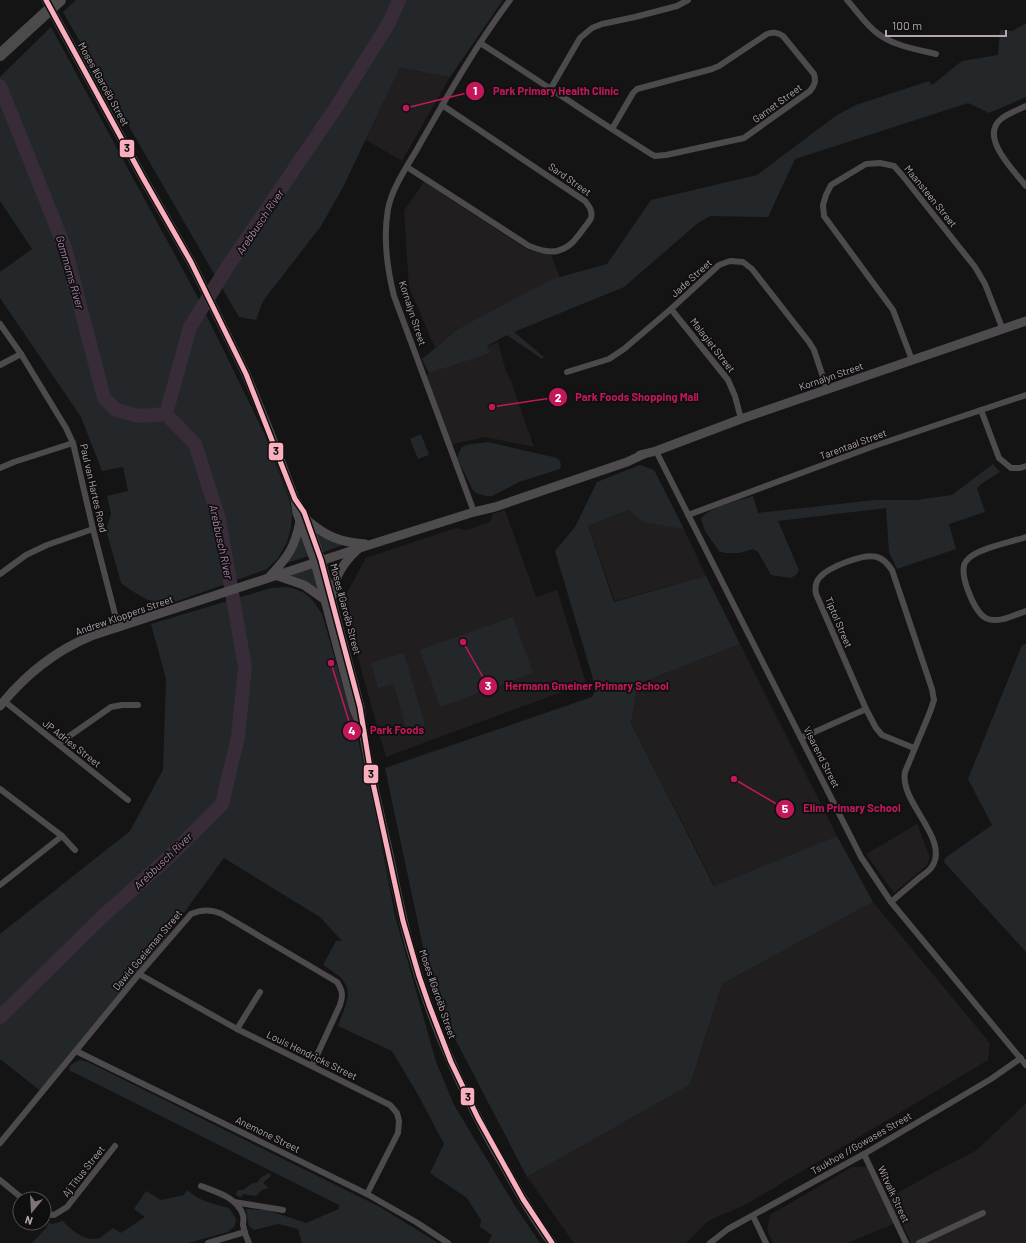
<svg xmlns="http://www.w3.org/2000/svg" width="1026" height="1243" font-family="Barlow,sans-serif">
  <rect width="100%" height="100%" fill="#151414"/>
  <!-- built -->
  <g fill="#201e1f">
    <path d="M400 68 450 77 402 161 366 140Z"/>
    <path d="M424 182 528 250 551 255 560 277 458 329 435 348 409 287 404 211Z"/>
    <path d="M498 342 506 371 511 381 534 447 485 437 449 445 423 376Z"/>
    <path d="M505 510 536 597 557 590 586 683 386 757 342 602 366 558 456 528 467 530 490 522 493 514Z"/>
    <path d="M629 510 674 526 684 529 706 576 615 601 588 526Z"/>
    <path d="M740 644 837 836 715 886 631 723 638 684Z"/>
    <path d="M917 824 930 858 926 866 894 893 866 854Z"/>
    <path d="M873 902 990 1043 988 1060 747 1204 708 1221 686 1243H574L527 1177 690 1085 722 984Z"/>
    <path d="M1026 1103V1243H911L901 1221 847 1243H773L767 1230 770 1215 852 1167H870L886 1200 929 1175 977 1150Z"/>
  </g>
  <!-- green -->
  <g fill="#24272a">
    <path d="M76 0H503L450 77 400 68 343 187 321 226 263 301 256 320 239 317 63 12Z"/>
    <path d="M1026 23V97L989 113 968 103 795 159 768 217 710 216 698 223 624 287 514 332 544 357 542 359 507 335 487 346 490 353 429 373 422 359 458 329 531 290 556 278 607 264 651 200 757 175 837 115 856 105 929 81 932 85 962 61 998 55 1000 30 1012 31Z"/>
    <path d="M51 27 195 292 265 435 289 499 292 514 291 528 287 542 278 558 267 569 175 602 158 603 146 599 132 591 121 583 106 530 111 514 107 496 128 491 123 467 102 471 81 417 0 298V272L32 249 0 201V77Z"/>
    <path d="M421 434 429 455 418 459 410 439Z"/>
    <path d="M488 442 557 458 560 461 561 465 560 469 519 482 492 496H486L476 493 473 490 457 458 461 448 466 445Z"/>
    <path d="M993 464 1000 472 981 484 977 488 985 512 949 524 956 549 897 569 889 552 886 508 778 521 799 570 797 574 791 578 771 575 758 552 753 549 739 553H725L719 551 705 531 701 519C707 508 740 500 753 496L758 513 875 500H916L952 495Z"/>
    <path d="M640 465 654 470 684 529 643 522 629 510 588 526 614 602 706 576 740 644 638 684 631 723 714 886 837 836 873 902 722 984 690 1085 527 1177 452 1033 423 947 385 768 592 697 596 689 555 551 575 527 597 482Z"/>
    <path d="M313 529 346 544 321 553Z"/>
    <path d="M300 531 308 556 284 564Z"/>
    <path d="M312 568 321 594 286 576Z"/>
    <path d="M286 587C307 591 311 597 322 614L356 731 380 837 395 916 436 1062 454 1105 515 1206 540 1243H488L492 1235 480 1227 481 1220 467 1198 430 1173 444 1144 417 1093 392 1051 338 1026C350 994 357 985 323 965L336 941H342L320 917 224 858 139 974 42 1092 0 1059V934L130 831 163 770 166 679 151 624 271 588Z"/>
    <path d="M513 617 533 673 440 707 420 650Z"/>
    <path d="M1026 644V952L944 862 945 858 992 825 968 779 1022 645Z"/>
    <path d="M404 653 425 726 407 731 394 684 378 688 371 663Z"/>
    <path d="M80 1060 88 1062 380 1207 438 1243H302L298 1229 278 1224 254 1230 249 1226 246 1209 267 1210 306 1223 339 1209V1205L73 1072 70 1071 69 1067 75 1062Z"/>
    <path d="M269 1173 271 1176 263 1183 269 1188 262 1190 256 1196 243 1194 241 1197 237 1196 236 1194 238 1190H243L251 1184 258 1182 260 1178Z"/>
    <path d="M187 1190C199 1201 214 1204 229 1208L236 1219 235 1226 228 1232 188 1243H32L47 1227 48 1223 53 1224 63 1221C71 1230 86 1243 100 1238 104 1235 109 1231 113 1228L121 1233 145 1217 134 1209 146 1191 161 1200 184 1195Z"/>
  </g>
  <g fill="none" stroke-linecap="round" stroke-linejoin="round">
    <!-- river -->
    <g stroke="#382c38" stroke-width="14">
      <path d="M0 86 65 248 104 398 116 410 139 416 166 414"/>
      <path d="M0 1017 103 916 169 857 222 804 238 737 245 667 219 519 195 444 166 414 190 327 228 266 335 109 389 23 399 0"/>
    </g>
    <!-- street -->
    <g stroke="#4c4a4c" stroke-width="6">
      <path d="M847 0C857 11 865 24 877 33 894 46 915 49 936 54"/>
      <path d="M480 43C537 79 593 118 651 154L655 156 666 155 744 138 810 91C815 85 816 81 814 74L783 36C777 32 773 32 767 34L719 66 712 69 637 89 633 93 612 129"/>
      <path d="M551 88 580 38 592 28 602 24 635 17 677 6 688 0"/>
      <path d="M1026 106C1018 110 1008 113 1001 119 979 137 1014 171 1026 186"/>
      <path d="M407 167 529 246C538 249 547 253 557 251 570 248 576 239 584 228 586 225 590 221 591 218 593 211 589 206 585 201L442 105"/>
      <path d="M671 309 728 380 735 396 741 419"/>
      <path d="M0 324 21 354 66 428 73 443 93 529 118 626"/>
      <path d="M912 360 893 310 824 216 823 205 826 195 831 185 866 164 880 163 894 166 902 175 975 267 985 284 1003 330"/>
      <path d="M0 365 21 354"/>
      <path d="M567 372 609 359 624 349 671 309 719 265 730 261 743 262 752 269 809 342 814 350 827 389"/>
      <path d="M981 410 999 458 1011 468H1020L1026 466"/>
      <path d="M656 451 861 857 891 902 1026 1065"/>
      <path d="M0 468 14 462 73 443"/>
      <path d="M474 512 394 296C387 268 383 238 388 209 392 187 409 164 420 144 448 95 476 45 510 0"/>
      <path d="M688 515 874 446 1026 395"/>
      <path d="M1026 537C1012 542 979 548 969 558 967 560 964 563 964 566 961 578 975 615 988 619 1000 623 1014 615 1026 611"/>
      <path d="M0 574 26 555 47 545 93 529"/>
      <path d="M4 701 128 800"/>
      <path d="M801 738 866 709"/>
      <path d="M58 744 111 707 122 705H138"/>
      <path d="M0 789 62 836 75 850"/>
      <path d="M0 885 62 836"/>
      <path d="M891 902C900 894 910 886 919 878 923 875 928 872 931 868 952 840 899 803 905 772L930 712 934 700 932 689 892 570C888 564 884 559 877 557 864 553 829 567 820 577 815 582 815 588 816 594L866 709 876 728 882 735 914 748"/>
      <path d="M139 974 237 1029 390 1105 397 1113 399 1121 398 1133 367 1194"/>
      <path d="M237 1029 260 992"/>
      <path d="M76 1051 367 1194 416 1222 448 1243"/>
      <path d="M0 1143 139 974 191 914C202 909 211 909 222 914L337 982C343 991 343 996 340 1005L312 1066"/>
      <path d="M864 1154 906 1243"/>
      <path d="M0 1180 23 1199"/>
      <path d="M201 1186C216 1192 237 1197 243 1215 244 1218 243 1222 243 1225 244 1231 246 1237 249 1243"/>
      <path d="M234 1202 283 1210"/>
      <path d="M44 1214 54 1215 67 1207 115 1146"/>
      <path d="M753 1216 766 1243"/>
      <path d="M208 1243 245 1232"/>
      <path d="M710 1243 728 1229 864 1154 991 1079 1021 1058"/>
      <path d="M919 1243 983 1213"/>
    </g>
    <!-- secondary -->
    <g stroke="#4e4b4e" stroke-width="9">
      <path d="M46 0 143 178 191 262 246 374 270 433 295 499 297 513 315 562 354 709 362 729"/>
      <path d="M640 455 656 451 741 419 1026 321"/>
      <path d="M297 502 307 520 321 560 360 707C365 752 376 797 386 841 394 876 400 912 410 947 432 1026 466 1101 507 1171 521 1196 535 1221 552 1243"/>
      <path d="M308 521C327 537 340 542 365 544"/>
      <path d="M275 575 304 585 324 599"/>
      <path d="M270 576C288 557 295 547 300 521"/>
      <path d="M333 595C334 576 344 562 357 550"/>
      <path d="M0 706C25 675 55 651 91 636L369 545 474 512 495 507 627 462 644 454"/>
    </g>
    <!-- highway-bridge -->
    <path stroke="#4d4a4c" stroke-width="12" d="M0 55 60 0"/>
    <defs>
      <path id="bus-1" d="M46 0 143 178 191 262 246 374 295 499 304 512 321 560 360 707 371 774 403 921 419 976 429 1005 451 1062 478 1118 523 1199 552 1243"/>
    </defs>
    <!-- bus-1 casing -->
    <use href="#bus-1" stroke="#100f0f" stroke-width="8"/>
    <!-- bus-1 -->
    <use href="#bus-1" stroke="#faafbe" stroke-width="5"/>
  </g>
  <g text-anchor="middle" stroke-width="3.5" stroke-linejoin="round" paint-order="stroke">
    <!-- street labels -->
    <g font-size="10" fill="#b4a7b1" stroke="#100f0f">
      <text transform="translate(104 84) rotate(61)" y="4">Moses ǁGaroëb Street</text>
      <text transform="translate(777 103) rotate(-36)" y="4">Garnet Street</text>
      <text transform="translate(570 179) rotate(35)" y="4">Sard Street</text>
      <text transform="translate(931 196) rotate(51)" y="4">Maansteen Street</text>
      <text transform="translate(691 278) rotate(-42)" y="4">Jade Street</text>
      <text transform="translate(413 313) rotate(72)" y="4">Kornalyn Street</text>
      <text transform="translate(713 345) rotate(52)" y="4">Malagiet Street</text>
      <text transform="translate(831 376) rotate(-19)" y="4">Kornalyn Street</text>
      <text transform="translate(853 444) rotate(-20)" y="4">Tarentaal Street</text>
      <text transform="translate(94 488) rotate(77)" y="4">Paul van Hartes Road</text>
      <text transform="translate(346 609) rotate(75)" y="4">Moses ǁGaroëb Street</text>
      <text transform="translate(124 615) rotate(-19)" y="4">Andrew Kloppers Street</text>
      <text transform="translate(839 622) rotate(67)" y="4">Tiptol Street</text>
      <text transform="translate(72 743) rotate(38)" y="4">JP Adries Street</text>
      <text transform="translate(822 757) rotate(63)" y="4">Visarend Street</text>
      <text transform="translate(147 950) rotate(-50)" y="4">Dawid Goeieman Street</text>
      <text transform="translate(438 994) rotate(71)" y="4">Moses ǁGaroëb Street</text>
      <text transform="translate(312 1055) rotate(26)" y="4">Louis Hendricks Street</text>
      <text transform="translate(268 1134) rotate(26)" y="4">Anemone Street</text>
      <text transform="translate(861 1143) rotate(-30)" y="4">Tsukhoe //Gowases Street</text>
      <text transform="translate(83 1171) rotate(-52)" y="4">Aj Titus Street</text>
      <text transform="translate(894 1194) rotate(65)" y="4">Witvalk Street</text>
    </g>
    <!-- water labels -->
    <g font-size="11" font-style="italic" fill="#a982ab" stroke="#100f0f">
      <text transform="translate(260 222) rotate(-56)" y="4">Arebbusch River</text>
      <text transform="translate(70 272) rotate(74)" y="4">Gammams River</text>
      <text transform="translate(221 542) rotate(78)" y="4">Arebbusch River</text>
      <text transform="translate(163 861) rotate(-44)" y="4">Arebbusch River</text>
    </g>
  </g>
  <!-- callouts -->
  <path fill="none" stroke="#c2185b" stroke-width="1.5" d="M406 108L475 91M492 407L558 397M463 642L488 686M331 663L352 731M734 779L785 809"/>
  <g fill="#c2185b" stroke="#100f0f" stroke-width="1.5">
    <circle cx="406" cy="108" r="4"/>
    <circle cx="492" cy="407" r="4"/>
    <circle cx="463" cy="642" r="4"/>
    <circle cx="331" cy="663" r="4"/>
    <circle cx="734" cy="779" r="4"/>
    <circle cx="475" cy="91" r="10"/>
    <circle cx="558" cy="397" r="10"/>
    <circle cx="488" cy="686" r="10"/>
    <circle cx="352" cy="731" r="10"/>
    <circle cx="785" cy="809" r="10"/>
  </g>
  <g font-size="12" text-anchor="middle" font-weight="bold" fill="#fff">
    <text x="475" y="95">1</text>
    <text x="558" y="402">2</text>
    <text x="488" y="690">3</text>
    <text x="352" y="735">4</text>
    <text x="785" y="813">5</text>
  </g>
  <g font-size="11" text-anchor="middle" font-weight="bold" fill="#c2185b" stroke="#100f0f" stroke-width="3.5" stroke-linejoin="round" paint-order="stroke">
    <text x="556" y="95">Park Primary Health Clinic</text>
    <text x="637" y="401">Park Foods Shopping Mall</text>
    <text x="587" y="690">Hermann Gmeiner Primary School</text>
    <text x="397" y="734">Park Foods</text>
    <text x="852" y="812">Elim Primary School</text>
  </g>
  <g stroke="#100f0f" stroke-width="1.5">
    <rect x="119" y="139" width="16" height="19" rx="4" fill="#faafbe"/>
    <rect x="268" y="442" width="16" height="19" rx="4" fill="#faafbe"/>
    <rect x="363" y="764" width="16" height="20" rx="4" fill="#faafbe"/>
    <rect x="460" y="1087" width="15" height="19" rx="4" fill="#faafbe"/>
  </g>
  <g font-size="11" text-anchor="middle" font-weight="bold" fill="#111">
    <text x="127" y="152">3</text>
    <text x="276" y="455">3</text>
    <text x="371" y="778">3</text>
    <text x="468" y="1101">3</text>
  </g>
  <!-- north arrow -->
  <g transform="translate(32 1211) rotate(198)"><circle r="19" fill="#100f0f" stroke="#524c50"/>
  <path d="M0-3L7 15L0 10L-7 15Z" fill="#7c747a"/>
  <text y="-6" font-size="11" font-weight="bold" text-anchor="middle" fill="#b4a7b1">N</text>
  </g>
  <!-- scale -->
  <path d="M886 30v6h120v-6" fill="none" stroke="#b4a7b1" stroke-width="2"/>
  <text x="892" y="30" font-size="12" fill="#b4a7b1" stroke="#100f0f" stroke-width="3" paint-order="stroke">100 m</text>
</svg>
